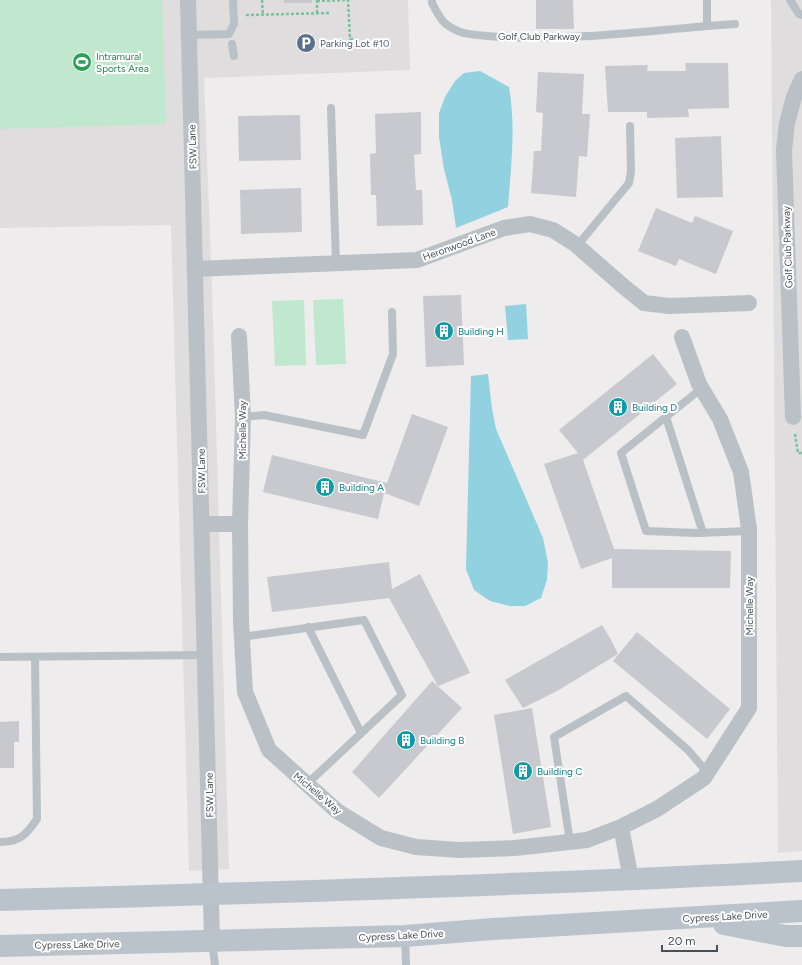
<svg xmlns="http://www.w3.org/2000/svg" width="802" height="965" font-family="Figtree,sans-serif">
  <rect width="100%" height="100%" fill="#eeecec"/>
  <!-- education -->
  <g fill="#dfdddd">
    <path d="M0 0H408L410 70 204 78 212 287 229 869 189 871 171 225 0 228Z"/>
    <path d="M771 0H802V851L778 853Z"/>
  </g>
  <!-- green -->
  <g fill="#bfe8ce">
    <path d="M0 0H162L166 124 0 129Z"/>
    <path d="M343 299 346 364 316 365 313 300Z"/>
    <path d="M304 300 306 365 275 366 272 301Z"/>
  </g>
  <!-- water -->
  <g fill="#91d1e0">
    <path d="M480 71 509 87C516 127 511 167 508 207L456 228 452 200 444 169 439 137V113L445 97 455 81 464 73Z"/>
    <path d="M526 304 528 339 508 340 505 306Z"/>
    <path d="M488 374 492 409 496 429 543 538 548 563 547 580 541 598 525 606H510L490 601 474 590 466 569 471 376Z"/>
  </g>
  <!-- building -->
  <g fill="#c7c9ce">
    <rect x="284" y="0" width="28" height="3"/>
    <path d="M536 0H573L574 29H536Z"/>
    <path d="M685 63H728L729 108 688 109 689 117 647 118V112H608L605 66 648 65 647 71H686Z"/>
    <path d="M538 72 584 74 582 114H590L587 157 579 156 576 197 531 193 534 151H541L543 113 536 112Z"/>
    <path d="M421 112V154L414 155 416 190H422L423 225 377 226 376 195H371L370 154 376 153 375 114Z"/>
    <path d="M300 115 301 160 239 161 238 116Z"/>
    <path d="M721 136 723 197 677 198 675 138Z"/>
    <path d="M301 188 302 232 241 234 240 190Z"/>
    <path d="M656 208 692 223 695 216 733 231 716 274 679 259 676 266 638 251Z"/>
    <path d="M461 295 464 365 426 367 423 296Z"/>
    <path d="M653 354 677 384 583 460 614 549 731 551 730 588H612V558L581 569 544 464 578 453 559 430Z"/>
    <path d="M412 414 448 427 419 506 384 493 378 519 263 492 272 455 387 483Z"/>
    <path d="M389 562 392 589 420 574 470 673 438 686 389 598 272 612 267 577Z"/>
    <path d="M602 625 610 638 618 654 557 691 523 708 505 680Z"/>
    <path d="M637 632 730 709 707 739 613 661Z"/>
    <path d="M432 681 462 708 379 798 352 772Z"/>
    <path d="M532 708 551 827 513 834 494 715Z"/>
    <path d="M19 721V742H14V768H0V722Z"/>
  </g>
  <g fill="none" stroke-linecap="round" stroke-linejoin="round">
    <!-- path -->
    <g stroke="#7bc19d" stroke-width="2.5" stroke-dasharray="3 2" stroke-linecap="butt">
      <path d="M262 0 263 15"/>
      <path d="M317 0V14"/>
      <path d="M317 1 348 0 350 39H359"/>
      <path d="M246 15 330 13"/>
      <path d="M795 434 798 453H802"/>
    </g>
    <!-- lane -->
    <g stroke="#b9c1c7" stroke-width="8">
      <path d="M432 0V3C440 18 442 24 458 31 468 36 492 36 503 37 581 41 657 29 735 24"/>
      <path d="M707 0V26"/>
      <path d="M790 0 799 14 802 15"/>
      <path d="M189 35 229 34 234 24 233 0"/>
      <path d="M232 44 234 56"/>
      <path d="M331 108 336 264"/>
      <path d="M577 246 629 183 631 172 630 126"/>
      <path d="M702 388 621 453 646 531 696 533 749 531"/>
      <path d="M243 417 264 415 363 435 393 354 392 312"/>
      <path d="M666 417 703 533"/>
      <path d="M308 627 361 733"/>
      <path d="M242 637 364 620 402 695 307 784"/>
      <path d="M0 657 205 655"/>
      <path d="M0 842C20 842 26 835 37 819L35 657"/>
      <path d="M570 842 554 737 626 696 688 750 707 772"/>
      <path d="M405 936 406 965"/>
      <path d="M212 942 215 965"/>
    </g>
    <!-- street -->
    <g stroke="#b9c1c7" stroke-width="16">
      <path d="M188 0 212 941"/>
      <path d="M195 269 417 260 504 228 530 224 553 230 575 244 623 286 644 303 669 306 749 303"/>
      <path d="M239 336 243 417 240 524 241 622 245 692 269 750 337 811 381 838 416 847 460 850 515 848 587 840 621 827 657 809 704 778 749 708V529L741 472 720 419 699 384 682 337"/>
      <path d="M793 417 784 150 787 123 794 97 802 79"/>
      <path d="M202 524H240"/>
      <path d="M621 827 631 879"/>
    </g>
    <!-- secondary -->
    <g stroke="#bac3cc" stroke-width="22">
      <path d="M0 900C267 893 535 885 802 871"/>
      <path d="M724 924 786 936H802"/>
      <path d="M0 946 405 936 493 929 802 911"/>
    </g>
  </g>
  <!-- icons -->
  <defs>
    <symbol id="parking-disc" viewBox="-11 -11 22 22"><circle r="9.5" fill="#5c6f8a" stroke="#fff"/><path d="M-3.5-5.5H1a3.5 3.5 0 0 1 0 7H-1V5.5H-3.5ZM-1-3.4V-.6H.8a1.4 1.4 0 0 0 0-2.8Z" fill="#fff"/></symbol>
    <symbol id="stadium-disc" viewBox="-11 -11 22 22"><circle r="9.5" fill="#2e9e5b" stroke="#fff"/><path d="M0-5a6.5 5 0 1 0 0 10a6.5 5 0 1 0 0-10ZM-3.5-1.8h7v3.6h-7Z" fill="#fff"/></symbol>
    <symbol id="building-disc" viewBox="-11 -11 22 22"><circle r="9.5" fill="#0f9aa8" stroke="#fff"/><path d="M-4-6H4V6H1V3H-1V6H-4ZM-2.5-4.3h1.7v1.8h-1.7ZM.8-4.3h1.7v1.8H.8ZM-2.5-1h1.7V.8h-1.7ZM.8-1h1.7V.8H.8Z" fill="#fff"/></symbol>
  </defs>
  <g fill-rule="evenodd">
    <use href="#parking-disc" x="295" y="32" width="22" height="22"/>
    <use href="#stadium-disc" x="71" y="51" width="22" height="22"/>
    <use href="#building-disc" x="433" y="320" width="22" height="22"/>
    <use href="#building-disc" x="607" y="396" width="22" height="22"/>
    <use href="#building-disc" x="314" y="476" width="22" height="22"/>
    <use href="#building-disc" x="395" y="729" width="22" height="22"/>
    <use href="#building-disc" x="512" y="760" width="22" height="22"/>
  </g>
  <g text-anchor="middle" stroke-width="4" stroke-linejoin="round" paint-order="stroke">
    <!-- street labels -->
    <g font-size="10" fill="#475057" stroke="#fff">
      <text x="539" y="40">Golf Club Parkway</text>
      <text transform="translate(192 147) rotate(-92)" y="4">FSW Lane</text>
      <text transform="translate(459 244) rotate(-20)" y="4">Heronwood Lane</text>
      <text transform="translate(787 247) rotate(-92)" y="4">Golf Club Parkway</text>
      <text transform="translate(242 430) rotate(-90)" y="4">Michelle Way</text>
      <text transform="translate(201 471) rotate(-91)" y="4">FSW Lane</text>
      <text transform="translate(749 606) rotate(-90)" y="4">Michelle Way</text>
      <text transform="translate(318 793) rotate(40)" y="4">Michelle Way</text>
      <text transform="translate(209 795) rotate(-91)" y="4">FSW Lane</text>
      <text transform="translate(725 916) rotate(-3)" y="4">Cypress Lake Drive</text>
      <text transform="translate(401 935) rotate(-3)" y="4">Cypress Lake Drive</text>
      <text transform="translate(77 944) rotate(-1)" y="4">Cypress Lake Drive</text>
    </g>
    <!-- service labels -->
    <g font-size="10" fill="#4e5e75" stroke="#fff" text-anchor="start">
      <text x="320" y="47">Parking Lot #10</text>
    </g>
    <!-- leisure labels -->
    <g font-size="10" fill="#27864d" stroke="#fff" text-anchor="start">
      <text x="96" y="60">Intramural<tspan x="96" dy="12">Sports Area</tspan></text>
    </g>
    <!-- culture labels -->
    <g font-size="10" fill="#0d838f" stroke="#fff" text-anchor="start">
      <text x="458" y="335">Building H</text>
      <text x="632" y="411">Building D</text>
      <text x="339" y="491">Building A</text>
      <text x="420" y="744">Building B</text>
      <text x="537" y="775">Building C</text>
    </g>
  </g>
  <!-- scale -->
  <path d="M662 945v6h55v-6" fill="none" stroke="#475057" stroke-width="2"/>
  <text x="668" y="945" font-size="12" fill="#475057" stroke="#ffffff" stroke-width="3" paint-order="stroke">20 m</text>
</svg>
